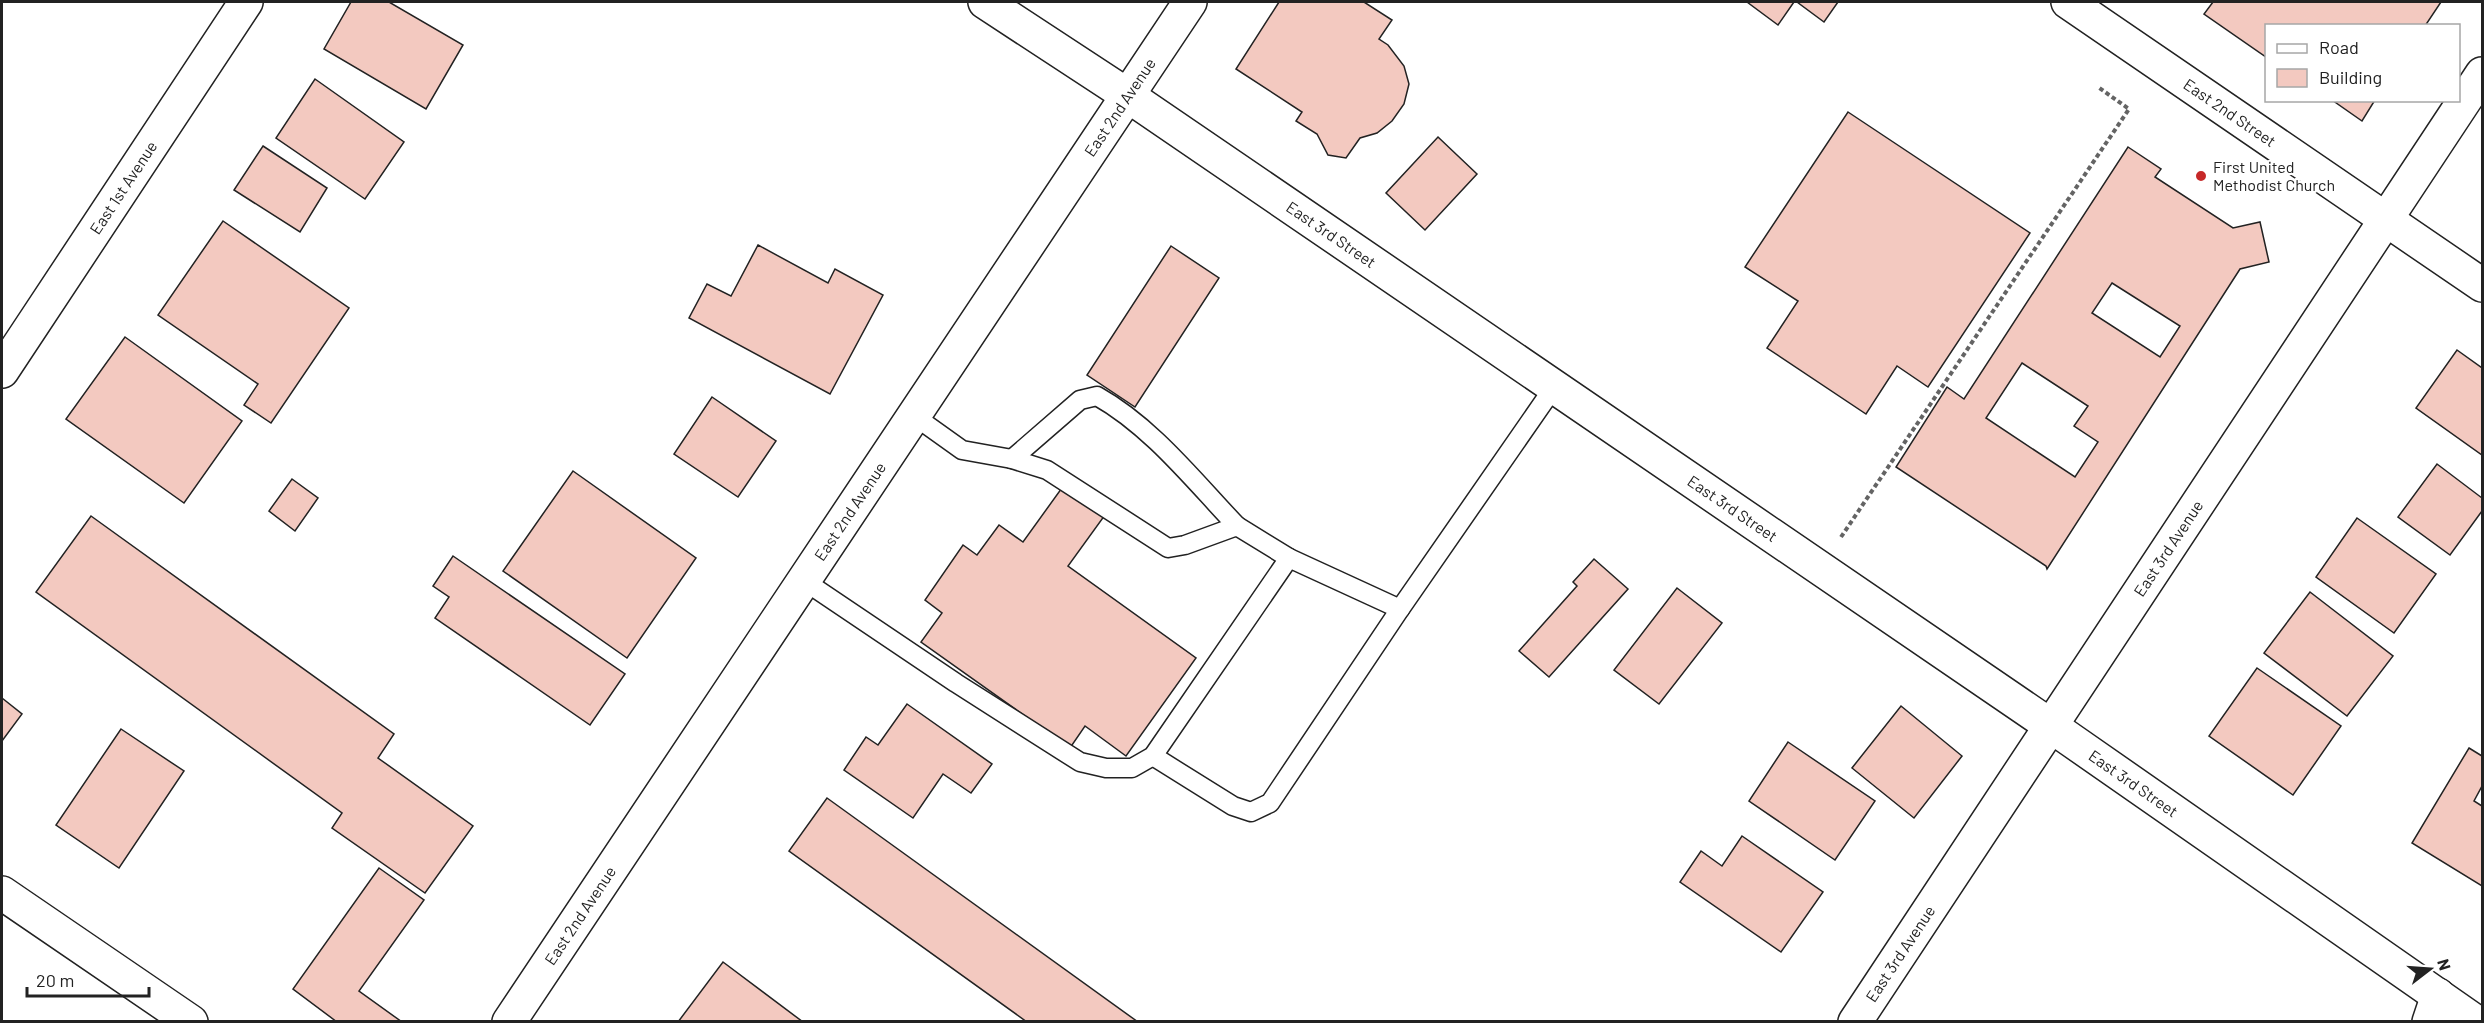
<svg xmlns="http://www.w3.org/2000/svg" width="2484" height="1023" font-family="Barlow,sans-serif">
  <rect width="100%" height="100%" fill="#fff"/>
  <!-- building -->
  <g fill="#f3c9c0" stroke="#222" stroke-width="1.5" fill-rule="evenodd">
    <path d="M351 2H389L463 45 426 109 324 49Z"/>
    <path d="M1279 2H1364L1392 20 1379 39 1388 45 1404 66 1409 84 1404 104 1392 121 1377 133 1360 138 1346 158 1328 155 1317 134 1296 121 1302 112 1236 69Z"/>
    <path d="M1747 2H1794L1778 25Z"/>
    <path d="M1797 2H1838L1824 22Z"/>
    <path d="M2213 2H2441L2425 26H2266V57L2204 14Z"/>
    <path d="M315 79 404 142 365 199 276 138Z"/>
    <path d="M2332 100H2375L2362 121Z"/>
    <path d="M1848 112 2030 233 1928 387 1897 366 1866 414 1767 348 1798 301 1745 267Z"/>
    <path d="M1438 137 1477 174 1425 230 1386 193Z"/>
    <path d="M263 146 327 188 300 232 234 190Z"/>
    <path d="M2128 147 2161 169 2155 177 2233 228 2260 222 2269 262 2240 269 2047 569 2046 566 1896 467 1947 387 1964 399ZM2112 283 2180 326 2160 357 2092 313ZM2022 363 2088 406 2074 426 2098 442 2075 477 1986 418Z"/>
    <path d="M223 221 349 308 271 423 244 405 258 384 158 315Z"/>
    <path d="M758 245 828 283 835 269 883 295 830 394 689 318 707 284 731 296Z"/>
    <path d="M1171 246 1219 278 1135 407 1087 375Z"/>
    <path d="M125 337 242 421 184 503 66 419Z"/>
    <path d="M2457 350 2482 368V455L2416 408Z"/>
    <path d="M712 397 776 441 738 497 674 454Z"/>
    <path d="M2437 464 2482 498V511L2450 555 2398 517Z"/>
    <path d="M573 471 696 558 627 658 503 571Z"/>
    <path d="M292 479 318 498 295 531 269 511Z"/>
    <path d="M1064 485 1105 515 1068 566 1196 658 1126 756 1085 726 1070 748 921 642 942 613 925 600 963 545 977 555 999 525 1023 542Z"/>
    <path d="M91 516 394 734 378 758 473 826 425 893 332 828 342 813 36 592Z"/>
    <path d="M2357 518 2436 574 2394 633 2316 577Z"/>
    <path d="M453 556 625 674 590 725 435 618 449 597 433 586Z"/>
    <path d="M1594 559 1628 589 1549 677 1519 651 1577 586 1573 582Z"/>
    <path d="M1677 588 1722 623 1659 704 1614 670Z"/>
    <path d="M2310 592 2393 656 2347 716 2264 653Z"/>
    <path d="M2257 668 2341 726 2293 795 2209 736Z"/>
    <path d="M2 698 22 714 2 741Z"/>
    <path d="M907 704 992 764 971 793 943 774 913 818 844 770 866 737 878 745Z"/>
    <path d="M1901 706 1962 756 1914 818 1852 768Z"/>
    <path d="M121 729 184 771 119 868 56 825Z"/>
    <path d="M1788 742 1875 801 1835 860 1749 801Z"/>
    <path d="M2469 748 2482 756V786L2474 801 2482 806V886L2412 843Z"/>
    <path d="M827 798 1138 1022H1027L789 851Z"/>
    <path d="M1742 836 1823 892 1781 952 1680 882 1701 851 1722 866Z"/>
    <path d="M379 868 424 900 359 991 402 1022H337L293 989Z"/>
    <path d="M723 962 803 1022H678Z"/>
  </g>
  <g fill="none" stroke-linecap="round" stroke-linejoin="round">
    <defs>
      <g id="service">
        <path d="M913 415 962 450 1012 459 1047 470 1168 548 1185 545 1237 526 1289 558"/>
        <path d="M1012 459 1080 400 1097 396C1152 427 1194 481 1237 526"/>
        <path d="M803 580 956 683 1080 762 1106 768H1132L1153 756 1289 558 1400 609 1554 387"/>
        <path d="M1153 756 1233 806 1251 812 1270 803 1400 609"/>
      </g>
      <path id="minor" d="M2429 1022 2438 995"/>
      <g id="tertiary">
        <path id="s1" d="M985 2 1127 95 2051 726 2476 1022"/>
        <path id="s2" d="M2068 2 2482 285"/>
        <path id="s3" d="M2 371 246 2"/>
        <path d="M2 893 191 1022"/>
        <path id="s4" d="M1855 1022 2482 74"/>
      </g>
      <g id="secondary">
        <path id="s5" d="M509 1022 1190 2"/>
      </g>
    </defs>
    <!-- service casing -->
    <use href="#service" stroke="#222" stroke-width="21"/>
    <!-- minor casing -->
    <use href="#minor" stroke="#222" stroke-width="36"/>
    <!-- tertiary casing -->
    <use href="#tertiary" stroke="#222" stroke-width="36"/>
    <!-- secondary casing -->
    <use href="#secondary" stroke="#222" stroke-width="36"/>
    <!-- path -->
    <path stroke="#646464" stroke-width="4" stroke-dasharray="4.5 3" stroke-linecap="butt" d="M1841 537 2129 109 2098 87"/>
    <!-- service -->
    <use href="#service" stroke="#fff" stroke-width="18"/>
    <!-- minor -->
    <use href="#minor" stroke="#fff" stroke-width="33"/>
    <!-- tertiary -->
    <use href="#tertiary" stroke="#fff" stroke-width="33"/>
    <!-- secondary -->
    <use href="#secondary" stroke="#fff" stroke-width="33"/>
  </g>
  <!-- markers -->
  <circle fill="#c62828" stroke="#fff" stroke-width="2" cx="2201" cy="176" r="6"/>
  <g text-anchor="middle" stroke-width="4.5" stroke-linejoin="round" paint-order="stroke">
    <!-- street labels -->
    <g font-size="16" fill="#222" stroke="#fff">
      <text dy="6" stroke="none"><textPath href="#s5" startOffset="1100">East 2nd Avenue</textPath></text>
      <text dy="6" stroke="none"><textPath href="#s2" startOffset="196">East 2nd Street</textPath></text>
      <text dy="6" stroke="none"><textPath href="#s3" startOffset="220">East 1st Avenue</textPath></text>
      <text dy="6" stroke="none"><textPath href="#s1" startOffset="417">East 3rd Street</textPath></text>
      <text dy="6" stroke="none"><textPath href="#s1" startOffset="903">East 3rd Street</textPath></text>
      <text dy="6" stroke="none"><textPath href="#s5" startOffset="614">East 2nd Avenue</textPath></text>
      <text dy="6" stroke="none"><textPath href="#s4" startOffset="568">East 3rd Avenue</textPath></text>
      <text dy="6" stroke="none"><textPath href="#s1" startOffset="1389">East 3rd Street</textPath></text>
      <text dy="6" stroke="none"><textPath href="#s5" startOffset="128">East 2nd Avenue</textPath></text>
      <text dy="6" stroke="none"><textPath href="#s4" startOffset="82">East 3rd Avenue</textPath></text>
    </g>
    <!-- poi labels -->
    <g font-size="16" fill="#222" stroke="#fff" text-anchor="start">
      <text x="2213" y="173">First United<tspan x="2213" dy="18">Methodist Church</tspan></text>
    </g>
  </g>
  <!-- border -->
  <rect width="2484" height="1023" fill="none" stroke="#222222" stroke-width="6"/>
  <!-- legend -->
  <rect x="2265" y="24" width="195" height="78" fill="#ffffff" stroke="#a7a7a7" stroke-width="1.5"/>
  <rect x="2277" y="44" width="30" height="9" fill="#ffffff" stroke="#a7a7a7" stroke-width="1.5"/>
  <text x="2319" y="54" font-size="18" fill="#222222">Road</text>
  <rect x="2277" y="69" width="30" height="18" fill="#f3c9c0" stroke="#a7a7a7" stroke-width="1.5"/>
  <text x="2319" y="84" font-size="18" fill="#222222">Building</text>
  <!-- north arrow -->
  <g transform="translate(2430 969) rotate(73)" stroke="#ffffff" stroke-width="4.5" paint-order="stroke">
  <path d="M0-4.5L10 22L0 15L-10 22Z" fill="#222222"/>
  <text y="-9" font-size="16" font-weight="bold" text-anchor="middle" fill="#222222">N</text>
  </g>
  <!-- scale -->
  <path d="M27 987v9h122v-9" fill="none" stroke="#222222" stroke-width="3"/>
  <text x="36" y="987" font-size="18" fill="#222222" stroke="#ffffff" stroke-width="4.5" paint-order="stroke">20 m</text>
</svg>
